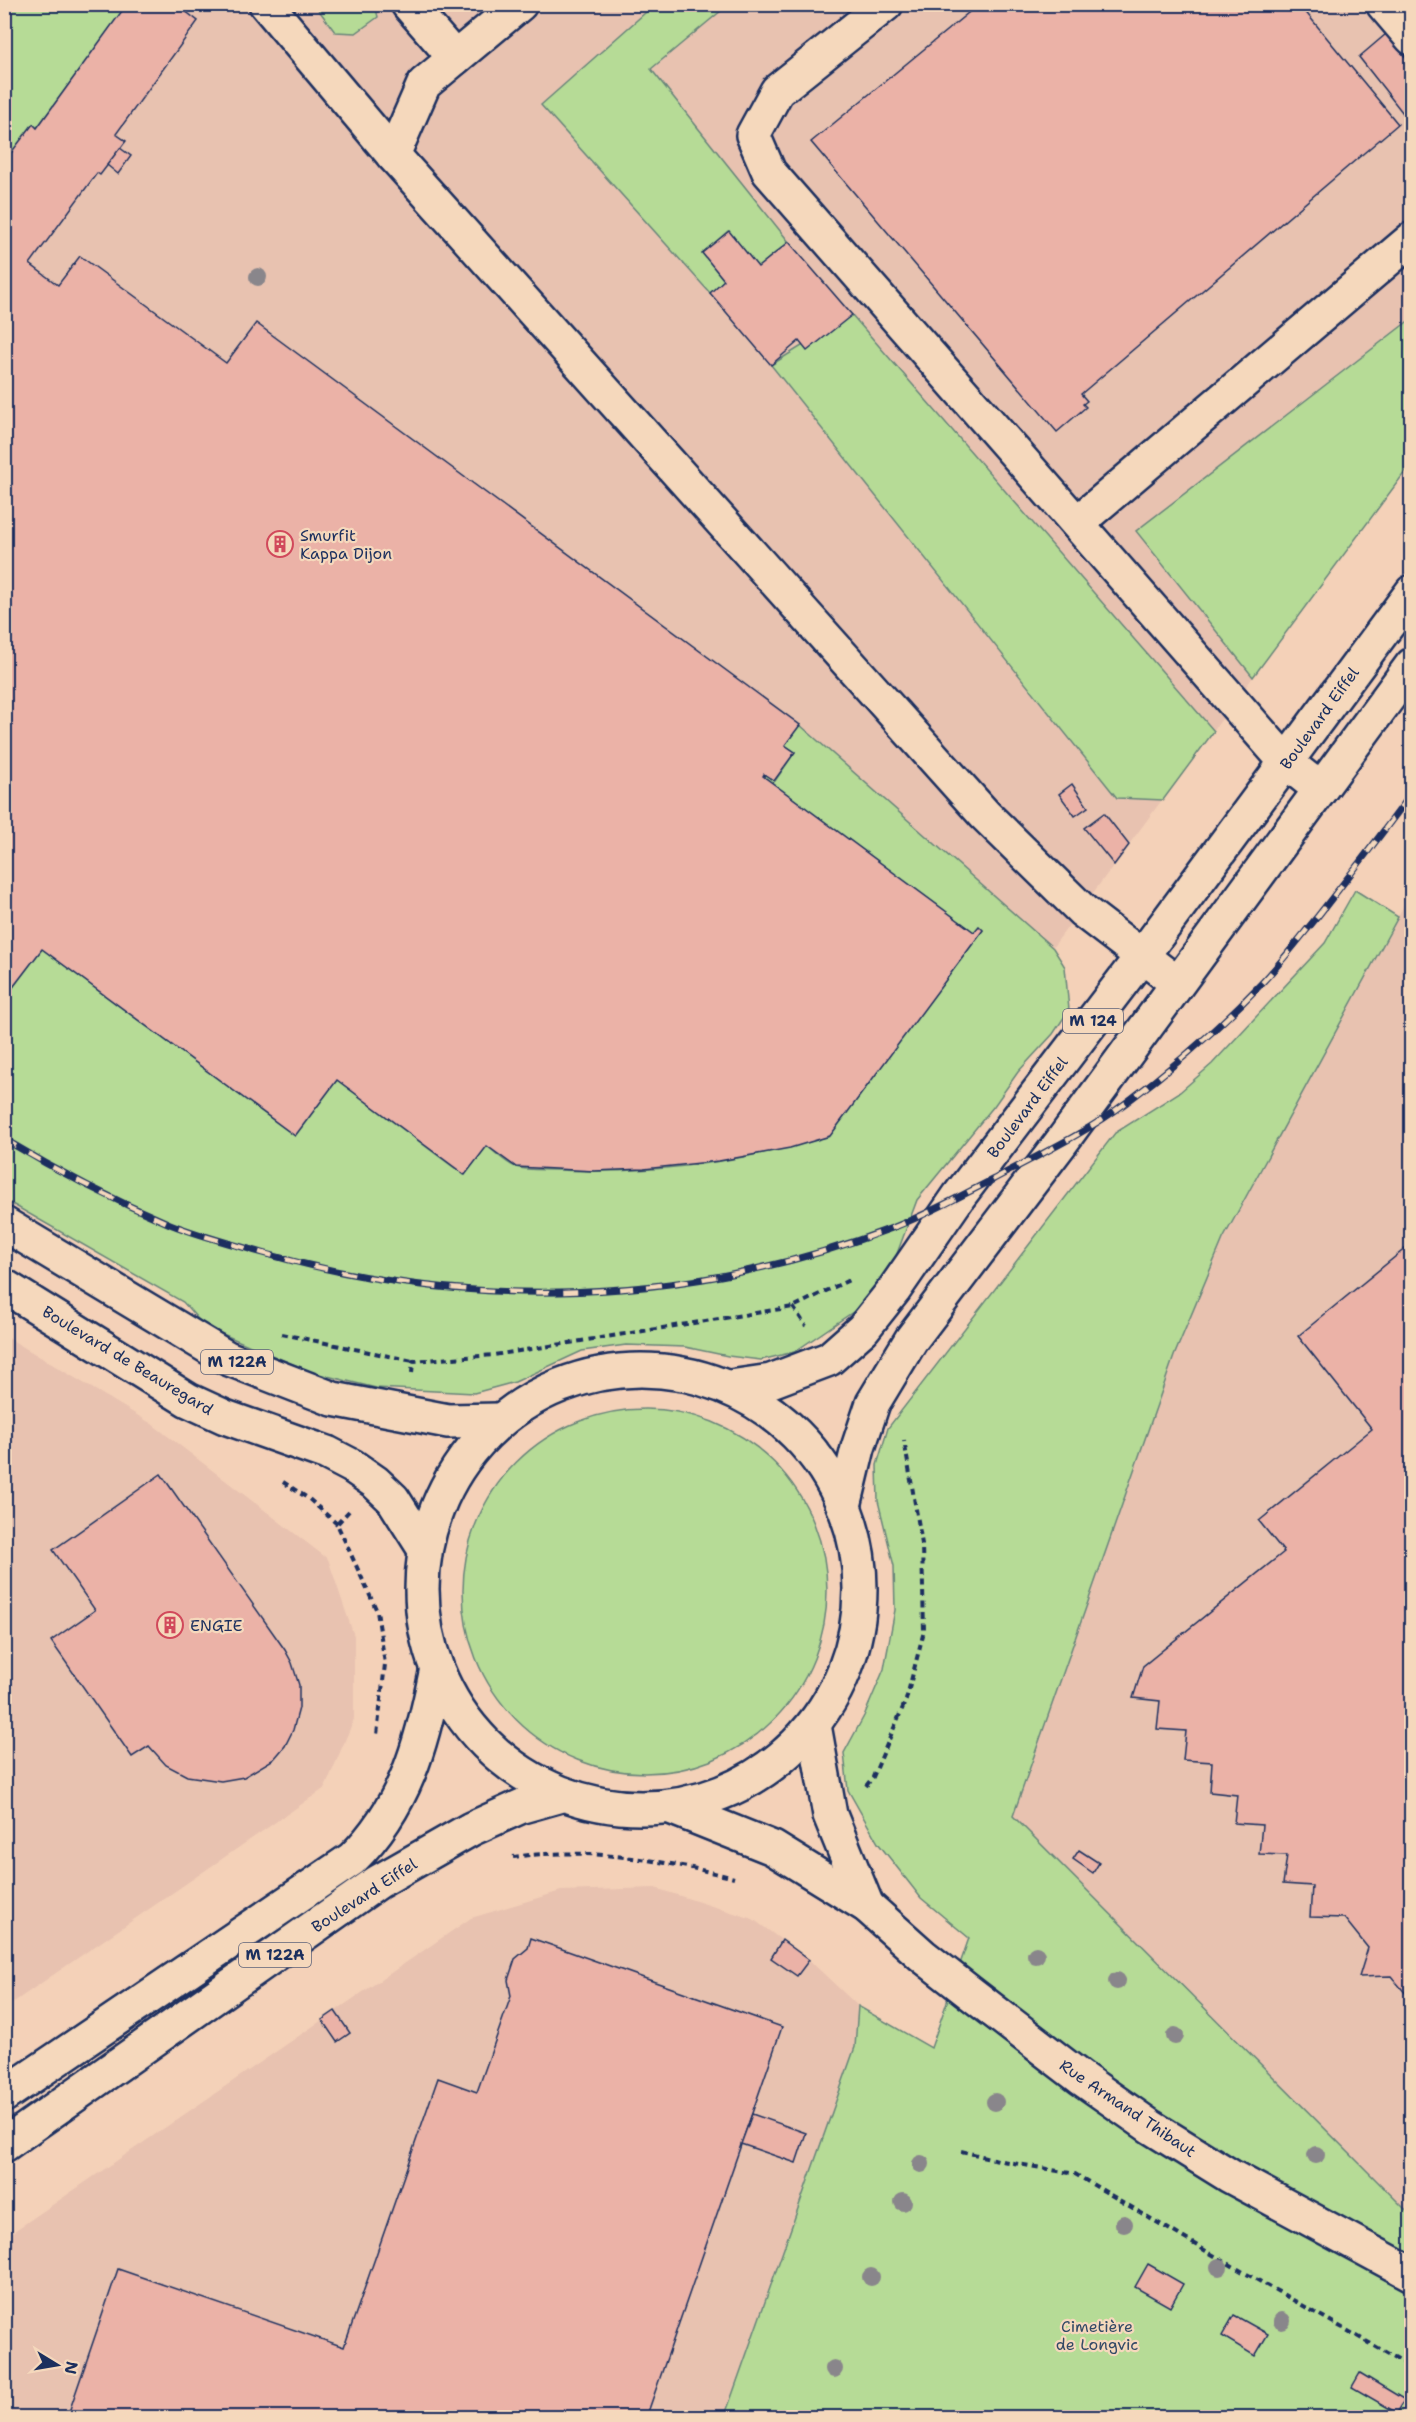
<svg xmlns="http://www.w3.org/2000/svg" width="1416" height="2422" font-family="'Shantell Sans',sans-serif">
  <rect width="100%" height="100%" fill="#f4d1b8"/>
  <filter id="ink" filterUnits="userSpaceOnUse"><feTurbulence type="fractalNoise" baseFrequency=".0167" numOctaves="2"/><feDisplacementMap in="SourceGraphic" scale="12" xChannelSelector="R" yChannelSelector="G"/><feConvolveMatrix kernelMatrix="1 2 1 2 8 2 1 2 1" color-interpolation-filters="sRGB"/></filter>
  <g filter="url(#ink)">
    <!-- built -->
    <g fill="#e8c2b0">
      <path d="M4 5H1411V464L869 1195 392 1237 265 1204 5 1083Z"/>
      <path d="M1411 892V2215L1013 1816 1174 1356 1223 1239Z"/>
      <path d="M5 1336 152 1424 328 1559 354 1636V1719L325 1788 5 2008Z"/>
      <path d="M655 1888 753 1919 809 1960 858 2006 855 2047 724 2417H5L4 2238 471 1918 561 1891Z"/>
    </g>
    <!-- green -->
    <g fill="#b6db96" stroke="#68857a" stroke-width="1.5">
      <path d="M5 5H127L37 128 33 125 5 162Z"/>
      <path d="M315 5H375L378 17 356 33 335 32Z"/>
      <path d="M654 5H728L651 69 789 242 758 267 728 231 703 253 724 280 710 293 541 105Z"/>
      <path d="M852 315 1214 731 1163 800 1117 798 771 365Z"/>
      <path d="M1411 319V464L1253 677 1136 531Z"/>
      <path d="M800 725 1053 948 1065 967 1069 1010 1053 1034 1018 1072 994 1106 917 1200 892 1267 869 1301 794 1352 761 1360 728 1356 685 1347 626 1345 582 1351 515 1382 474 1393 376 1388 311 1372 204 1326 183 1302 5 1200 4 999 42 949 295 1136 337 1080 464 1175 487 1146C495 1152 507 1164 516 1167 528 1171 545 1169 558 1170 649 1175 742 1162 829 1136L983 930 979 926 974 932 763 776 764 774 775 781 795 752 785 745Z"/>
      <path d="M1355 890 1398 917 1223 1239 1174 1356 1013 1816 1411 2215V2417L724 2418 855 2047 858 2006 931 2048 969 1938 921 1898 878 1843 848 1790 844 1753 864 1716 884 1669 895 1610 894 1566 878 1501 877 1465 888 1428 1115 1133 1180 1092 1212 1064 1325 943Z"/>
      <circle cx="645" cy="1591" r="182"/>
    </g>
    <!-- building -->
    <g fill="#ebb2a7" stroke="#1b2f5e" stroke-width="1.5">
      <path d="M127 4H176L198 21 116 134 126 141 100 175 97 173 30 264 58 285 80 256 226 363 256 323 800 725 785 745 795 752 774 781 764 774 763 776 974 932 979 926 983 930 830 1136 790 1148 719 1161 644 1169 594 1171 516 1167 487 1146 465 1175 337 1080 295 1136 42 949 4 999V162L33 124 37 128Z"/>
      <path d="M979 4H1299L1398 124 1081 394 1087 401 1083 404 1086 407 1057 432 811 142Z"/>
      <path d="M1386 34 1412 65V112L1406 117 1359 57Z"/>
      <path d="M120 148 131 156 118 174 107 165Z"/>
      <path d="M729 231 758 267 789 242 852 315 807 351 799 341 771 365 710 293 724 280 702 253Z"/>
      <path d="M1072 784 1088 807 1075 816 1059 794Z"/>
      <path d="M1104 813 1129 845 1114 865 1084 828Z"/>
      <path d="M1412 1243V2001L1391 1976 1359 1977 1368 1948 1344 1918 1310 1917 1312 1886 1283 1884 1287 1855 1259 1854 1262 1825 1234 1823 1237 1795 1210 1792 1212 1762 1183 1760 1186 1731 1157 1729 1160 1701 1133 1698 1143 1666 1284 1552 1259 1521 1372 1429 1298 1336Z"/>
      <path d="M161 1474 285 1650 292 1663 299 1685V1708L293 1730 285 1746 274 1759 244 1777 221 1781 187 1776 166 1765 149 1746 132 1757 51 1641 95 1610 53 1550Z"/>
      <path d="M1079 1850 1099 1863 1093 1873 1073 1859Z"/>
      <path d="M531 1938 782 2027 646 2418H67L118 2269 344 2347 438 2078 477 2092 511 1996 508 1980 515 1959 528 1948Z"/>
      <path d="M782 1940 809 1960 797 1976 771 1958Z"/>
      <path d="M335 2011 350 2033 337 2042 322 2020Z"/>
      <path d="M752 2114 806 2133 796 2163 741 2144Z"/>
      <path d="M1148 2264 1183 2284 1170 2307 1135 2287Z"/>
      <path d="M1234 2315 1268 2334 1255 2356 1222 2336Z"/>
      <path d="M1360 2373 1405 2400 1397 2413 1352 2387Z"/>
    </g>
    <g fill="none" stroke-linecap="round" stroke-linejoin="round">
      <defs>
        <g id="minor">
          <path d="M266 4 393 155"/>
          <path d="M408 4 455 58"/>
          <path d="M520 4 424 84 393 155 985 815 1083 911 1177 983"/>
          <path d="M886 4 777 91 753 135 769 172 1286 762 1320 789"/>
          <path d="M1383 4 1412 38"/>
          <path d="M1077 523 1412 239"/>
          <path d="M814 1725 830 1815 867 1906"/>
          <path d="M673 1808 773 1848 867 1906 923 1956 973 1995 1081 2078 1151 2127 1230 2176 1412 2274"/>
        </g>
        <g id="major">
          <path d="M4 1224 227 1358 333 1399 448 1421 499 1420"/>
          <path d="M4 1286 188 1400 225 1417 327 1453 352 1466 375 1482 393 1499 424 1548"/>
          <circle cx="641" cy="1589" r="219"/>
          <path d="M730 1387 771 1381 829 1359 863 1329 894 1290 959 1196 1142 956 1412 592"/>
          <path d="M844 1506 858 1448 873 1403 911 1340 1060 1144 1412 665"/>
          <path d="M4 2095 352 1859C405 1807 422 1744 436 1673"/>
          <path d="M4 2145 378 1882 471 1829 522 1806 561 1795"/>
        </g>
      </defs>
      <!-- minor casing -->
      <use href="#minor" stroke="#1b2f5e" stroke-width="38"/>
      <!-- major casing -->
      <use href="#major" stroke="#1b2f5e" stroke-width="38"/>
      <!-- path -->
      <g stroke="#1b2f5e" stroke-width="4" stroke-dasharray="6 4.5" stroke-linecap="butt">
        <path d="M793 1307 806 1326"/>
        <path d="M282 1334 413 1361"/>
        <path d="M412 1373 413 1361 494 1355 793 1307 849 1280"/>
        <path d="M283 1482 309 1499 337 1524"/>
        <path d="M349 1511 337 1524 377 1611 385 1664 377 1735"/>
        <path d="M866 1786 873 1777 906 1700 924 1631 922 1544 904 1440"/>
        <path d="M513 1857C582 1847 666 1860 734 1878"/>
        <path d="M961 2151 1002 2161 1075 2174 1206 2251 1412 2367"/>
      </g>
      <!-- minor -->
      <use href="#minor" stroke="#f5d8bc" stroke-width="33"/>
      <!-- major -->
      <use href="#major" stroke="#f5d8bc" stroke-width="33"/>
      <defs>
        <path id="rail" d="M4 1139C57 1171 113 1200 170 1224 200 1236 232 1244 263 1253 470 1312 690 1305 892 1228 927 1215 960 1196 994 1179 1039 1155 1086 1133 1127 1102 1174 1067 1220 1027 1261 984 1281 963 1299 939 1318 916 1350 875 1381 835 1412 793"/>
      </defs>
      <!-- rail casing -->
      <use href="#rail" stroke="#1b2f5e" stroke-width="7"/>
      <!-- rail -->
      <use href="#rail" stroke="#f5d8bc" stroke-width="4.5" stroke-dasharray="14" stroke-linecap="butt"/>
    </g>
    <!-- trees -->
    <g fill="#89868b">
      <circle cx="258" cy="277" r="9"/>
      <circle cx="1036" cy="1955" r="9"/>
      <circle cx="1117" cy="1981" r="9"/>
      <circle cx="1175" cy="2036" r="9"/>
      <circle cx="995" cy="2102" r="9"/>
      <circle cx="1316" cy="2155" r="9"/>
      <circle cx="921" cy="2164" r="9"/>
      <circle cx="903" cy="2202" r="9"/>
      <circle cx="1124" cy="2224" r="9"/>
      <circle cx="1219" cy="2267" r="9"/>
      <circle cx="871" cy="2277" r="9"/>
      <circle cx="1282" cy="2321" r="9"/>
      <circle cx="834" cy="2369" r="9"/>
    </g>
  </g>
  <!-- icons -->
  <defs>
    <symbol id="building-ring" viewBox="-11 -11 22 22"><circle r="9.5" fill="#f5d8bc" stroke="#d1495b" stroke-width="1.5"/><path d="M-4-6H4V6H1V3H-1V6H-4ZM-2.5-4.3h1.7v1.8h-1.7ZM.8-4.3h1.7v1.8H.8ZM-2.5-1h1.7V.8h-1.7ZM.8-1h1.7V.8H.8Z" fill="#d1495b"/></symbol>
  </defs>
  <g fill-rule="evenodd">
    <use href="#building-ring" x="265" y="529" width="30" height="30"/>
    <use href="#building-ring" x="155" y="1610" width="30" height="30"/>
  </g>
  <g text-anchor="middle" stroke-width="4.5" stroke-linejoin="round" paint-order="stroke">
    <!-- shield labels -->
    <g fill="#f5d8bc" stroke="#5c627a" stroke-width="1.5">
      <rect x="1063" y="1009" width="60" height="24" rx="4.5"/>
      <rect x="201" y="1350" width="72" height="24" rx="4.5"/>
      <rect x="239" y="1943" width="72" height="24" rx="4.5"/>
    </g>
    <g font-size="15" font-weight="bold" fill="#1b2f5e">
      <text x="1093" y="1026">M 124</text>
      <text x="237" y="1367">M 122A</text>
      <text x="275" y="1960">M 122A</text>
    </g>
    <!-- poi labels -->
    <g font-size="16" fill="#1b2f5e" stroke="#f5d8bc" text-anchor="start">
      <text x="300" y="541">Smurfit<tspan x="300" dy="18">Kappa Dijon</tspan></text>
      <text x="190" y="1631">ENGIE</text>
    </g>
    <!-- street labels -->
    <g font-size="16" fill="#1b2f5e" stroke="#f5d8bc">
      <text transform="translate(1319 718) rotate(-54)" y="6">Boulevard Eiffel</text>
      <text transform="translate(1027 1107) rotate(-53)" y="6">Boulevard Eiffel</text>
      <text transform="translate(128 1360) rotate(31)" y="6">Boulevard de Beauregard</text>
      <text transform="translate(364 1895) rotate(-33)" y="6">Boulevard Eiffel</text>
      <text transform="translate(1128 2108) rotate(34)" y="6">Rue Armand Thibaut</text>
    </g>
    <!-- park labels -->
    <g font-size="16" fill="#324966" stroke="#f5d8bc">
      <text x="1097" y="2332">Cimetière<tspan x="1097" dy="18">de Longvic</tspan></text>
    </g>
  </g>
  <!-- margin -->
  <rect width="1416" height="2422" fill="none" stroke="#f5d8bc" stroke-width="24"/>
  <rect x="12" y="12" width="1392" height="2398" fill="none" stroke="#1b2f5e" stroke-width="2" filter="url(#ink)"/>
  <!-- north arrow -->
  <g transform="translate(57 2365) rotate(101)" stroke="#f5d8bc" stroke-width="4.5" paint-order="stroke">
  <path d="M0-4.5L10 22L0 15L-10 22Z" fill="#1b2f5e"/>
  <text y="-9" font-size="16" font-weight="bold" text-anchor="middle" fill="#1b2f5e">N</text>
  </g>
</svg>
